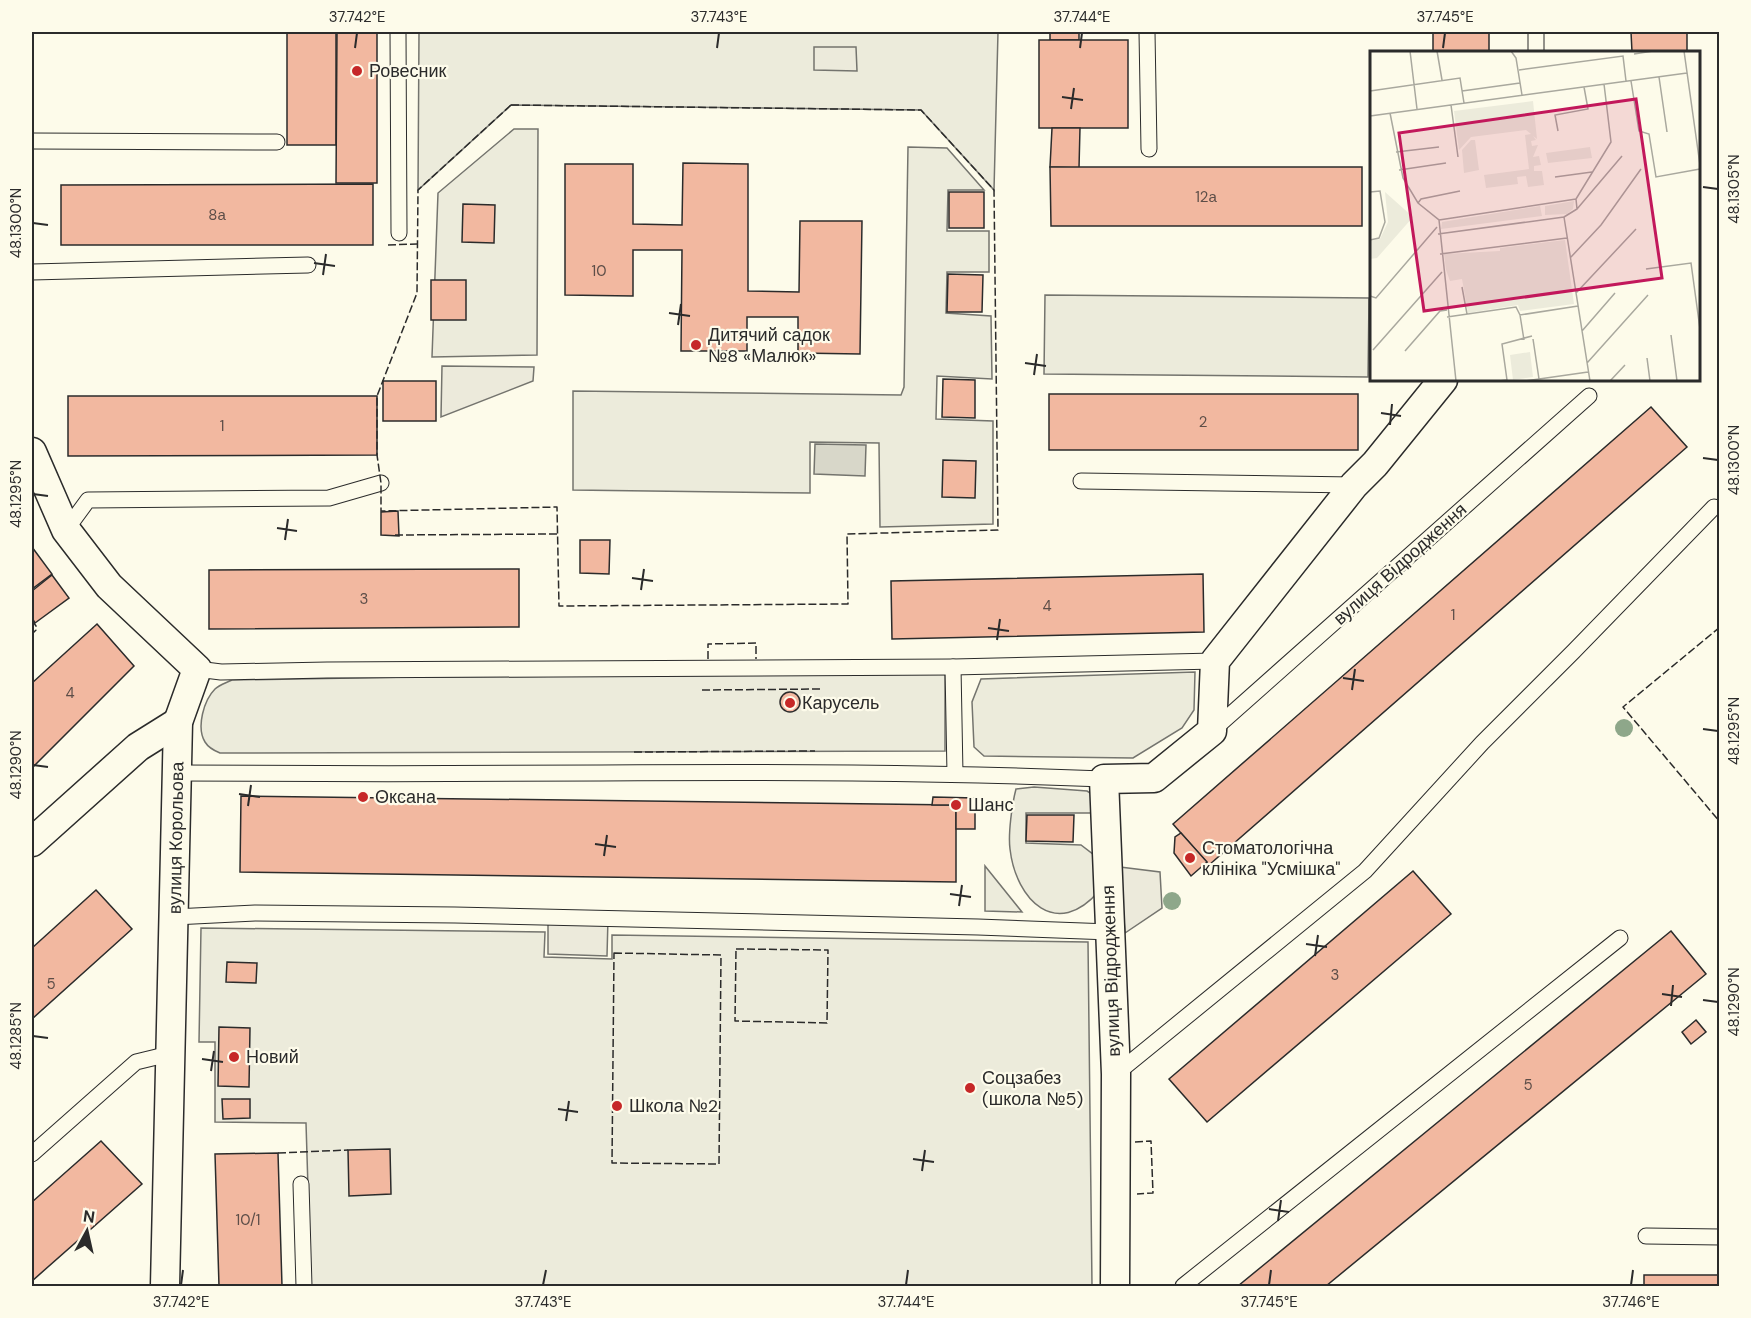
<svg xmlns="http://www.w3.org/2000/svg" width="1751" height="1318" font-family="'DM Sans',sans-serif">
  <rect width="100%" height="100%" fill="#fdfbea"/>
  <!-- green -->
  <g fill="#ecebdb" stroke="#74746e" stroke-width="1.5">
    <path d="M419 32H998L994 190 921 110 511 105 418 190Z"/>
    <path d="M514 129H538L537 355 432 357 438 193Z"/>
    <path d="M908 147 947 148 984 190H948L947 231H989V272H947L946 313 991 316 992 379 937 376 936 419 993 421V524L880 527 879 443 810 442V493L573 490V391L901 395 904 387Z"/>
    <path d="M1045 295 1369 298 1368 377 1044 374Z"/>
    <path d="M1195 672 1194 710 1182 728 1133 758 984 756 974 747 972 702 981 679Z"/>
    <path d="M945 674V751L220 753C215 751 208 747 205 742 196 727 204 700 215 689 219 685 226 683 232 680L411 677Z"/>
    <path d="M1034 787 1087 791 1095 796 1094 813H1026V843L1081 845 1094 855 1099 891C1057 940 1016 901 1010 849 1008 834 1012 804 1016 789Z"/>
    <path d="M985 866 1022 912 985 911Z"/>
    <path d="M201 928 545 932 544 957 612 959V935L1088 942 1092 1286H311L306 1123 215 1122V1042H199Z"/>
  </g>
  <!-- parking -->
  <g fill="#eceadb" stroke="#74746e" stroke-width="1.5">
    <path d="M814 47H856L857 71 814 70Z"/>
    <path d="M442 366 534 367 533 381 441 417Z"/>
    <path d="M1120 867 1160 872 1162 908 1125 933Z"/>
    <path d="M548 917 608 918 607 956 548 954Z"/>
  </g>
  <!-- water -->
  <path fill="#d8d7c9" stroke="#74746e" stroke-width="1.5" d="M815 444 866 445 865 476 814 474Z"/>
  <!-- building -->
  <g fill="#f2b8a0" stroke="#2b2b2b" stroke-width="1.5">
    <rect x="287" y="32" width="49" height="113"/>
    <path d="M337 32H377V183H336Z"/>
    <rect x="1050" y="32" width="29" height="8"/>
    <rect x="1433" y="32" width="56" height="20"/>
    <path d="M1631 32H1687V52H1632Z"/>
    <rect x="1039" y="40" width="89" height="88"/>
    <path d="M1052 128H1080L1079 168 1050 167Z"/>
    <path d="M683 163 748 164V291L799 292 800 221H862L860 354 798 353V317H747V351H681L682 250H633V296L565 295V164H633V224L682 225Z"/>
    <path d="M1050 167H1362V226H1051Z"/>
    <path d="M373 184V245H61V185Z"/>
    <rect x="949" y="192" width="35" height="36"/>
    <path d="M463 204 495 205 494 243 462 242Z"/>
    <path d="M948 274 983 275 982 312H947Z"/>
    <rect x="431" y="280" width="35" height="40"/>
    <path d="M943 379 975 380V418L942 417Z"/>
    <rect x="383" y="381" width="53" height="40"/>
    <rect x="1049" y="394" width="309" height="56"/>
    <path d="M68 396H377V455L68 456Z"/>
    <path d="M1651 407 1687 447 1209 865 1173 824Z"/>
    <path d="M943 460 976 461 975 498 942 497Z"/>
    <path d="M398 511 399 536 381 535V512Z"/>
    <path d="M580 540H610L609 574 580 573Z"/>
    <path d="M32 547 52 574 32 589Z"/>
    <path d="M519 569V627L209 629V570Z"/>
    <path d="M1203 574 1204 632 892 639 891 581Z"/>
    <path d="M52 575 69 598 35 623 32 618V591Z"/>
    <path d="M97 624 134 666 32 768V683Z"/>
    <circle cx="790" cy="702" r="10"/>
    <path d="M241 796 956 805V882L240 872Z"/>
    <path d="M933 797 975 798V829H956V805H932Z"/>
    <path d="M1027 815H1074L1073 842 1026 841Z"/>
    <path d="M1181 833 1207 862 1191 876 1174 853 1175 837Z"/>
    <path d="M1413 871 1451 914 1207 1122 1169 1079Z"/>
    <path d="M96 890 132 929 32 1019V948Z"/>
    <path d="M1671 931 1706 974 1326 1286H1238Z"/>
    <path d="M227 962 257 963 256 983 226 982Z"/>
    <path d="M1696 1020 1706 1032 1691 1044 1682 1032Z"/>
    <path d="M219 1027 250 1028 249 1087 218 1086Z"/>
    <path d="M222 1099H250V1118L223 1119Z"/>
    <path d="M101 1141 142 1184 32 1281V1202Z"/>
    <path d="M390 1149 391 1194 349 1196 348 1150Z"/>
    <path d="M278 1153 282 1286H219L215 1154Z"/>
    <rect x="1644" y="1275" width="76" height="11"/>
  </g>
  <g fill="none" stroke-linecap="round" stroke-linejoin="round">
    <defs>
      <g id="service">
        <path d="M398 32 399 233"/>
        <path d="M1147 32 1149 149"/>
        <path d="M1536 32V52"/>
        <path d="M32 141 277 142"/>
        <path d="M32 272 308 265"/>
        <path d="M1081 481 1354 485"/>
        <path d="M66 530 88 500 329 498 381 483"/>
        <path d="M953 667 955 774"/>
        <path d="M197 669 221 672 327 670 953 667 1215 661"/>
        <path d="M1212 731 1589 396"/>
        <path d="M176 773C318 774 459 774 601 773 769 772 936 772 1104 779"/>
        <path d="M174 917 255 913 455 915 978 927 1110 932"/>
        <path d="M1116 1074 1365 871 1482 743 1574 651 1714 507"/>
        <path d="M32 1154 136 1062 169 1054"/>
        <path d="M301 1184 304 1286"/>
        <path d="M1646 1236 1720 1237"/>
        <path d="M1183 1286 1620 938"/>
      </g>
      <g id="minor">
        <path d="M32 452 66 530 109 586 197 669 178 722 165 1286"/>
        <path d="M32 842 138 747 178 722"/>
        <path d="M1115 1286 1116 1074 1104 779 1154 778 1212 731 1215 661 1354 485 1375 464 1443 380"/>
      </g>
    </defs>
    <!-- service casing -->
    <use href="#service" stroke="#2b2b2b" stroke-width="17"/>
    <!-- minor casing -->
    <use href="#minor" stroke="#2b2b2b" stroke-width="31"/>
    <!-- service -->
    <use href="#service" stroke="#fdfbea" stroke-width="15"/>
    <!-- minor -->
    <use href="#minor" stroke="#fdfbea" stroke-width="28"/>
    <!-- fence -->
    <g stroke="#2b2b2b" stroke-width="1.5" stroke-dasharray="8 3" stroke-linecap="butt">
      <path d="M511 105 921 110 994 190 998 530 847 534 848 604 559 606 557 507 381 511V483L377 455V396L417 293 418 190Z"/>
      <path d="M388 245 417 244"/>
      <path d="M395 535 558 534"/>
      <path d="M32 620 36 626V630L32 634"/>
      <path d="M1720 627 1623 707 1720 822"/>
      <path d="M708 659V644L756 643V659"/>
      <path d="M702 690 823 689"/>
      <path d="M634 752 815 751"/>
      <path d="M736 949 828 950 827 1023 735 1021Z"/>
      <path d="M614 953 721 955 719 1164 612 1163Z"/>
      <path d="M1135 1142 1151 1141 1153 1193 1137 1194"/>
      <path d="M278 1153 348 1150"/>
    </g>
  </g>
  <!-- trees -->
  <g fill="#8ea78a">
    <circle cx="1624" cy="728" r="9"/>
    <circle cx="1172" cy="901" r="9"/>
  </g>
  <!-- ticks -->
  <path fill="none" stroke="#2b2b2b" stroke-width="2" d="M355 48 357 33M717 48 719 33M1080 48 1082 33M1443 48 1445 33M1062 97 1083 100M1071 109 1074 88M1703 187 1718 189M33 223 48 225M314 263 335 266M323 275 326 254M669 313 690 316M678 325 681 304M1025 363 1046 366M1034 375 1037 354M1381 413 1401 416M1390 425 1392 404M1703 458 1718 460M33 494 48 496M277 528 297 531M285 540 288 519M632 578 653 581M641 590 644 569M988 628 1009 631M997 640 1000 619M1343 678 1364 681M1352 690 1355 669M1703 729 1718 731M33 765 48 767M239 794 260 797M248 806 251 785M595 844 616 847M604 856 607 835M950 894 971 897M959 906 962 885M1306 944 1327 947M1315 956 1318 935M1662 994 1682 997M1703 1000 1718 1002M1671 1006 1673 985M33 1036 48 1038M202 1059 223 1062M211 1071 214 1051M558 1109 578 1112M566 1121 569 1101M913 1159 934 1162M922 1171 925 1150M1269 1209 1289 1212M1278 1221 1281 1200M181 1285 183 1270M543 1285 546 1270M906 1285 908 1270M1269 1285 1271 1270M1631 1285 1633 1270"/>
  <!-- markers -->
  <g fill="#c62828" stroke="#fdfbea" stroke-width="2">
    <circle cx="357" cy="71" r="6"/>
    <circle cx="696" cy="345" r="6"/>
    <circle cx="790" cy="703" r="6"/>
    <circle cx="363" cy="797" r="6"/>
    <circle cx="956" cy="805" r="6"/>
    <circle cx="1190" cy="858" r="6"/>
    <circle cx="234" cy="1057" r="6"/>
    <circle cx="970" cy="1088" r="6"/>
    <circle cx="617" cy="1106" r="6"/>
  </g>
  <g text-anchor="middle" stroke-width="4.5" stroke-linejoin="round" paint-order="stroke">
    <!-- number labels -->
    <g font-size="15" fill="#5d4e48">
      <text x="1206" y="202">12а</text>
      <text x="217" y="220">8а</text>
      <text x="599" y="276">10</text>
      <text x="1203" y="427">2</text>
      <text x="222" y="431">1</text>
      <text x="364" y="604">3</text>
      <text x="1047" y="611">4</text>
      <text x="1453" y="620">1</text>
      <text x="70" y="698">4</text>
      <text x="1335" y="980">3</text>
      <text x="51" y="989">5</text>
      <text x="1528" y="1090">5</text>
      <text x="248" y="1225">10/1</text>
    </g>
    <!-- poi labels -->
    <g font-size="18" fill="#2b2b2b" stroke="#fdfbea" text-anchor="start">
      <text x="369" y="77">Ровесник</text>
      <text x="708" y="341">Дитячий садок<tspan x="708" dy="21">№8 «Малюк»</tspan></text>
      <text x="802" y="709">Карусель</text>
      <text x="375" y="803">Оксана</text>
      <text x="968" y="811">Шанс</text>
      <text x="1202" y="854">Стоматологічна<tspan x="1202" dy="21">клініка "Усмішка"</tspan></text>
      <text x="246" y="1063">Новий</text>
      <text x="982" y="1084">Соцзабез<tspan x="982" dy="21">(школа №5)</tspan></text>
      <text x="629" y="1112">Школа №2</text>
    </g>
    <!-- street labels -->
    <g font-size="18" fill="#2b2b2b" stroke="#fdfbea">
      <text transform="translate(1400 564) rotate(-42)" y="6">вулиця Відродження</text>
      <text transform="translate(176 838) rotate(-89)" y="6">вулиця Корольова</text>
      <text transform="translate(1111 971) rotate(-92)" y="6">вулиця Відродження</text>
    </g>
  </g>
  <!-- overview -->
  <g transform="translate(1370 51)">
    <rect width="330" height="330" fill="#fdfbea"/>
    <path d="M163 50 167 88 163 85 166 89 161 90 162 95 168 94 163 106 169 105 171 114 164 115V120H172L174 134 158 136 156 125 147 126 148 133 116 137 114 124 159 118 155 84 161 83 156 79 101 86 89 99 84 60ZM101 89H105L109 119 94 122 92 99ZM220 96 222 107 178 112 176 102ZM15 141 43 166 7 207 0 208V190L10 188 18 171ZM204 150 203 158 197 163 175 164V155ZM170 155 172 165 71 178 72 171ZM195 189 204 253 150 260 148 254 98 262 92 228 80 230 76 219 74 203 130 200V197ZM160 301 163 326 143 329 140 304Z" fill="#ecebdb"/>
    <path fill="none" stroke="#a9a89e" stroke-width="1.5" d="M40 0 47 58M67 0 72 29M141 0 146 7 152 44M314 0 330 114M264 3 283 0M149 19 253 5 256 30M289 26 297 81M261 30 269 80 279 83 286 126 330 118M0 40 90 27 94 52M92 40 150 32M81 54 88 106M20 62 33 127 48 152 69 169 86 330M0 65 317 22M188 80 185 64 218 58 214 36M26 101 69 96M29 119 76 112M185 126 222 121M0 141 10 140 15 171 9 187 0 189M48 152 51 148 90 140M207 158 252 105M69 169 206 148M68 183 194 166M70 203 197 187M201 206 231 174 271 118M276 218 321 212 330 278M92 236 97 263M206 242 266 178M0 245 6 247 67 176M150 264 154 289M77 266 146 256 150 264 208 255M212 280 245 242M301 284 307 330M163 288 169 328M3 299 72 221M35 300 70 260 77 259M277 307 280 330M217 312 278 244M129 330 137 329 132 293 162 285M155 330 218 321M220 330 194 166 207 158 206 148 241 91 234 33M240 330 255 314"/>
    <path fill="#c2185b" fill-opacity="0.15" stroke="#c2185b" stroke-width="3" d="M266 48 292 227 54 260 29 82Z"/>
    <rect width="330" height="330" fill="none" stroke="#2b2b2b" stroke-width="3"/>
  </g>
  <!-- border -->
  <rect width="1751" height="1318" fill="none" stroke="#fdfbea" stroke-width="66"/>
  <!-- north arrow -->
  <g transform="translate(87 1231) rotate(8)" stroke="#fdfbea" stroke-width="4.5" paint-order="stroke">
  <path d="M0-4.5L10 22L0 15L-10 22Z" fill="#2b2b2b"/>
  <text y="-9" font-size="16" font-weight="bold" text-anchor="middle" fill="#2b2b2b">N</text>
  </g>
  <rect x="33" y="33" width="1685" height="1252" fill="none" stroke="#2b2b2b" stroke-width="2"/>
  <g font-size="15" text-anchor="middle" fill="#2b2b2b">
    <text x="357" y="22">37.742°E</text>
    <text x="719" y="22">37.743°E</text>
    <text x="1082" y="22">37.744°E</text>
    <text x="1445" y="22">37.745°E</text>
    <text transform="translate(1734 189) rotate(-90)" y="5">48.1305°N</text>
    <text transform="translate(16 223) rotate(-90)" y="5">48.1300°N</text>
    <text transform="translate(1734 460) rotate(-90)" y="5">48.1300°N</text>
    <text transform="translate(16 494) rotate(-90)" y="5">48.1295°N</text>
    <text transform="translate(1734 731) rotate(-90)" y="5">48.1295°N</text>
    <text transform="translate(16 765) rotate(-90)" y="5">48.1290°N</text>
    <text transform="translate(1734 1002) rotate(-90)" y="5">48.1290°N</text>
    <text transform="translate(16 1036) rotate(-90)" y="5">48.1285°N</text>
    <text x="181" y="1307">37.742°E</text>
    <text x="543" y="1307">37.743°E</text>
    <text x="906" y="1307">37.744°E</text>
    <text x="1269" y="1307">37.745°E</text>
    <text x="1631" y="1307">37.746°E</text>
  </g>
</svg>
